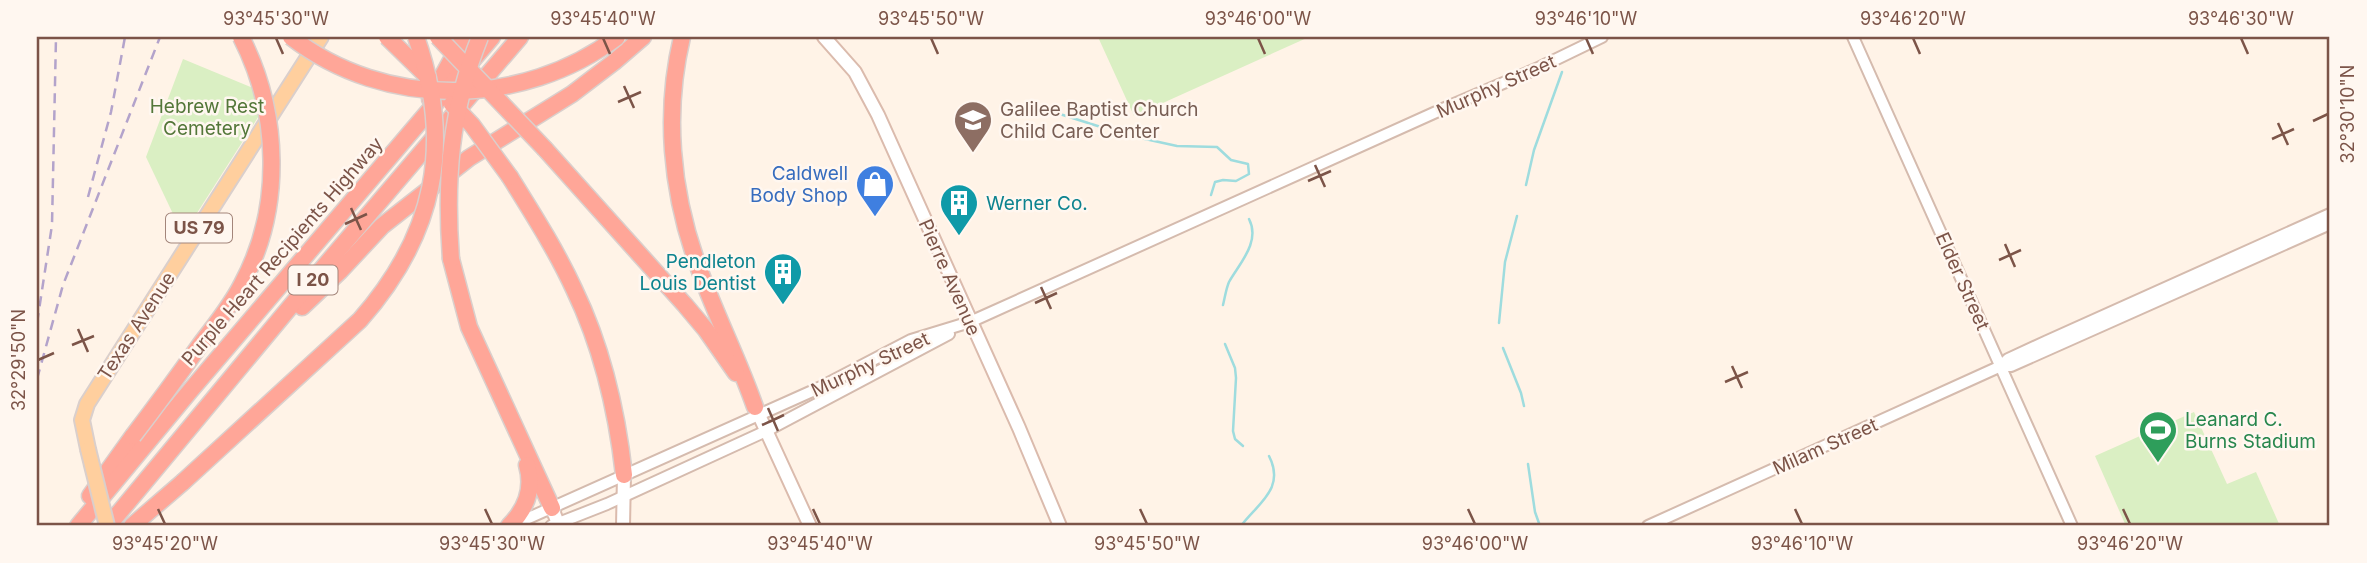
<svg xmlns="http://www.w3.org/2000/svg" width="2367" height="563" font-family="Inter,sans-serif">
  <rect width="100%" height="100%" fill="#fff3e7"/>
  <!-- green -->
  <g fill="#daefc3">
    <path d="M1098 37H1309L1134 116Z"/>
    <path d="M183 59 258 90 262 111 183 235 146 157Z"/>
    <path d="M2194 412 2227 484 2256 472 2280 526H2126L2095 456Z"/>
  </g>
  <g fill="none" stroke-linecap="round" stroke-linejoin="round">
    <!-- stream -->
    <g stroke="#9edcde" stroke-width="2.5">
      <path d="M1044 109 1104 128"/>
      <path d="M1136 137 1177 146 1217 147 1231 160 1248 164 1249 174 1236 181 1223 180 1215 182 1211 195"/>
      <path d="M1526 185 1534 150 1562 72"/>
      <path d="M1223 305C1225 297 1226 289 1229 282 1239 264 1261 242 1249 219"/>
      <path d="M1499 323 1505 262 1517 216"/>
      <path d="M1225 344 1235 368 1236 378 1233 431 1235 439 1243 446"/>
      <path d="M1503 348 1521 393 1524 406"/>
      <path d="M1528 464 1535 512 1540 526"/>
      <path d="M1241 526C1257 504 1286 489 1269 456"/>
    </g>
    <defs>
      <g id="tertiary">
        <path d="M1853 37 2072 526"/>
        <path d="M2001 366H2011L2330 224"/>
        <path d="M513 525 819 388 911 340 970 322 1445 108 1536 69 1602 37"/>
        <path d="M551 526 607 504 766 431 949 334"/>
        <path d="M1648 526 2001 366 2008 359 2047 341 2330 214"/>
      </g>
      <g id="secondary">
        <path d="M824 37 855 72 878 115 1019 428 1060 526"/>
        <path d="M759 415 810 526"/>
        <path d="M552 508 559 526"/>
        <path d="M623 526 624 475"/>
      </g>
      <path id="primary" d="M88 449 82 420 87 404 321 37"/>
      <g id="motorway">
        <path d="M682 37C664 112 671 190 697 263 714 312 738 358 755 407"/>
        <path d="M430 99 464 37"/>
        <path d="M545 149 685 305 706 330 736 373"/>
        <path d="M510 177C533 214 556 250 574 289 602 347 617 412 624 475"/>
        <path d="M451 259 469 327 552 508"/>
        <path d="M302 307 340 271 382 226 469 158 572 94 614 62 643 37"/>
        <path d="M90 496 133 436"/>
        <path d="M78 526 190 391 492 37"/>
        <path d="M108 526 305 289 520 37"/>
        <path d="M132 526 183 482"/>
        <path d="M509 526C526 509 534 489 527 465"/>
      </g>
    </defs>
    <!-- tertiary casing -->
    <use href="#tertiary" stroke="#d5bbae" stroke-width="14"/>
    <!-- secondary casing -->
    <use href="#secondary" stroke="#dbbbad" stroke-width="16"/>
    <!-- primary casing -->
    <use href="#primary" stroke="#dacfcc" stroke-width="18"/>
    <!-- motorway casing -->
    <use href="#motorway" stroke="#dacfcc" stroke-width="19"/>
    <!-- tertiary -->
    <use href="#tertiary" stroke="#fff" stroke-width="10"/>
    <!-- secondary -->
    <use href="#secondary" stroke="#fff" stroke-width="12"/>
    <!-- primary -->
    <use href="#primary" stroke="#ffcf9e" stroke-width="14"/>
    <!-- motorway -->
    <use href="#motorway" stroke="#ffa698" stroke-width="16"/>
    <!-- rail -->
    <g stroke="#b3a3cb" stroke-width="2.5" stroke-dasharray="10 7" stroke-linecap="butt">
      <path d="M88 197 111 112 125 37"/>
      <path d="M37 258V283"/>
      <path d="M37 323 52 225 56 37"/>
      <path d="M37 379 63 285 160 37"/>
    </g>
    <defs>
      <path id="primary-bridge" d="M88 449 107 526"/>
      <g id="motorway-bridge">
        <path d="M291 37C385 110 523 108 617 37"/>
        <path d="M387 37 428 77"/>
        <path d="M438 37 545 149"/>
        <path d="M452 104 472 125 510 177"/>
        <path d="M451 259C445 181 450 111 480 37"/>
        <path d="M133 436C156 406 178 376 200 345 215 325 231 306 242 284 283 208 280 113 241 37"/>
        <path d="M183 482 360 320C435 235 454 144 416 37"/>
      </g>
    </defs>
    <!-- primary-bridge casing -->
    <use href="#primary-bridge" stroke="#dacfcc" stroke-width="18" stroke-linecap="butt"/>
    <!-- motorway-bridge casing -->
    <use href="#motorway-bridge" stroke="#dacfcc" stroke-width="19" stroke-linecap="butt"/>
    <!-- primary-bridge -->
    <use href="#primary-bridge" stroke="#ffcf9e" stroke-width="14"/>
    <!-- motorway-bridge -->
    <use href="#motorway-bridge" stroke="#ffa698" stroke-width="16"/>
  </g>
  <!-- ticks -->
  <path fill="none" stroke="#7c5448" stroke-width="2.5" d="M276 38 283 54M603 38 610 54M931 38 938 54M1258 38 1265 54M1586 38 1593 54M1913 38 1920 54M2241 38 2248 54M624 86 634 108M618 102 641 92M2313 121 2328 114M2278 123 2288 145M2272 139 2294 129M1315 165 1325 187M1308 181 1331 171M351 208 361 230M345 224 367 214M2005 244 2015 267M1999 260 2021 250M1041 287 1051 309M1035 303 1057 293M78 329 88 352M72 345 94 336M38 360 54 353M1732 366 1742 388M1725 382 1748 372M768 408 778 431M762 425 784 415M158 509 165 524M485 509 492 524M813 509 820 524M1140 509 1147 524M1468 509 1475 524M1795 509 1802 524M2123 509 2130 524"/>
  <!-- icons -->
  <defs>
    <symbol id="school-pin" viewBox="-11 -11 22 30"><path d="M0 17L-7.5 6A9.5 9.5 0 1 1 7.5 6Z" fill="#8d6e63" stroke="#fff7f0"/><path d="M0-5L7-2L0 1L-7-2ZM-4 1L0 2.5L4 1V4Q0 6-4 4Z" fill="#fff"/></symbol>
    <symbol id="shop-pin" viewBox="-11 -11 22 30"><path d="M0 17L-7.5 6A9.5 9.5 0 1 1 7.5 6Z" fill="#3f7fe0" stroke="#fff7f0"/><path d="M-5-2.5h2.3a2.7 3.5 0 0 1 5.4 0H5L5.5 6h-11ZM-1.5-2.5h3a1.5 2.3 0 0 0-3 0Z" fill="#fff"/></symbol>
    <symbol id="building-pin" viewBox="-11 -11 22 30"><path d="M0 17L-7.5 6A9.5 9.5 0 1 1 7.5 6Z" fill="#0f9aa8" stroke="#fff7f0"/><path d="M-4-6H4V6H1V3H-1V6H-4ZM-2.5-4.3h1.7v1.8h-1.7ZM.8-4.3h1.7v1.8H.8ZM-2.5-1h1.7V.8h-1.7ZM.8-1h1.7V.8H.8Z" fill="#fff"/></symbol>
    <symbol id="stadium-pin" viewBox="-11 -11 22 30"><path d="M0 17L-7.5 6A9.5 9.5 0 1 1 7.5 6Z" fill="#2e9e5b" stroke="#fff7f0"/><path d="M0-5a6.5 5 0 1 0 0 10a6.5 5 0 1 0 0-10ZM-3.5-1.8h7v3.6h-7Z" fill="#fff"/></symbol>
  </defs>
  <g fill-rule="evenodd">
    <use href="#school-pin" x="951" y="98" width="44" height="60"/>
    <use href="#shop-pin" x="853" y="162" width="44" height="60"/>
    <use href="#building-pin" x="937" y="181" width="44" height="60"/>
    <use href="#building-pin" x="761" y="250" width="44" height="60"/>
    <use href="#stadium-pin" x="2136" y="408" width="44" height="60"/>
  </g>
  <g text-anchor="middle" stroke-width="5" stroke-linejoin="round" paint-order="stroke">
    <!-- shield labels -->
    <g fill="#fff7f0" stroke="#a3857a" stroke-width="2">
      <rect x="166" y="213.5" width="66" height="29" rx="5"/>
      <rect x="288.5" y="265.5" width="49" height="29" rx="5"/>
    </g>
    <g font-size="18" font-weight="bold" fill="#7c5448">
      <text x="199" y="234">US 79</text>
      <text x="313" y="286">I 20</text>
    </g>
    <!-- street labels -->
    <g font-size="19" fill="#7c5448" stroke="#fff7f0">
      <text transform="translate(1496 86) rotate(-24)" y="7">Murphy Street</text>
      <text transform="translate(282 251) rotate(-49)" y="7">Purple Heart Recipients Highway</text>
      <text transform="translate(950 277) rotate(66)" y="7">Pierre Avenue</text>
      <text transform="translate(1963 281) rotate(66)" y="7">Elder Street</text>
      <text transform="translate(136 326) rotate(-57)" y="7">Texas Avenue</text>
      <text transform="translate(870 364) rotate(-25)" y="7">Murphy Street</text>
      <text transform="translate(1825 446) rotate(-24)" y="7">Milam Street</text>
    </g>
    <!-- park labels -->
    <g font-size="19" fill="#537739" stroke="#fff7f0">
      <text x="207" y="113">Hebrew Rest<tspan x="207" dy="22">Cemetery</tspan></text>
    </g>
    <!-- education labels -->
    <g font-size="19" fill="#785e54" stroke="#fff7f0" text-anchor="start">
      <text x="1000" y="116">Galilee Baptist Church<tspan x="1000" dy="22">Child Care Center</tspan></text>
    </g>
    <!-- shop labels -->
    <g font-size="19" fill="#366cbe" stroke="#fff7f0" text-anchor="end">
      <text x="848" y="180">Caldwell<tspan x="848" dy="22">Body Shop</tspan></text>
    </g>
    <!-- culture labels -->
    <g font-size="19" fill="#0d838f" stroke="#fff7f0" text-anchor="start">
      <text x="986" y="210">Werner Co.</text>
      <text x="756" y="268" text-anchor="end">Pendleton<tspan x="756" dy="22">Louis Dentist</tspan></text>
    </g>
    <!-- leisure labels -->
    <g font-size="19" fill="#27864d" stroke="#fff7f0" text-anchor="start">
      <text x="2185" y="426">Leanard C.<tspan x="2185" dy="22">Burns Stadium</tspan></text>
    </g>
  </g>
  <!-- border -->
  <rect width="2367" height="563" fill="none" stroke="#fff7f0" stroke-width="77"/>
  <rect x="38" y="38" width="2290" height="486" fill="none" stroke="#7c5448" stroke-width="2.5"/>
  <g font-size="18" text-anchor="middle" fill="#7c5448">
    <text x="276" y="25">93°45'30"W</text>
    <text x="603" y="25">93°45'40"W</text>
    <text x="931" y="25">93°45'50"W</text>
    <text x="1258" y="25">93°46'00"W</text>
    <text x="1586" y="25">93°46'10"W</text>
    <text x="1913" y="25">93°46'20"W</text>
    <text x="2241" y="25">93°46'30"W</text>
    <text transform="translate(2348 114) rotate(-90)" y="6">32°30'10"N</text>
    <text transform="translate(19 360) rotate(-90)" y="6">32°29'50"N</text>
    <text x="165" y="550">93°45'20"W</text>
    <text x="492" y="550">93°45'30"W</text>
    <text x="820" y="550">93°45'40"W</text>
    <text x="1147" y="550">93°45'50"W</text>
    <text x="1475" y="550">93°46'00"W</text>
    <text x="1802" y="550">93°46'10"W</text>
    <text x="2130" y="550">93°46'20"W</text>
  </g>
</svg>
